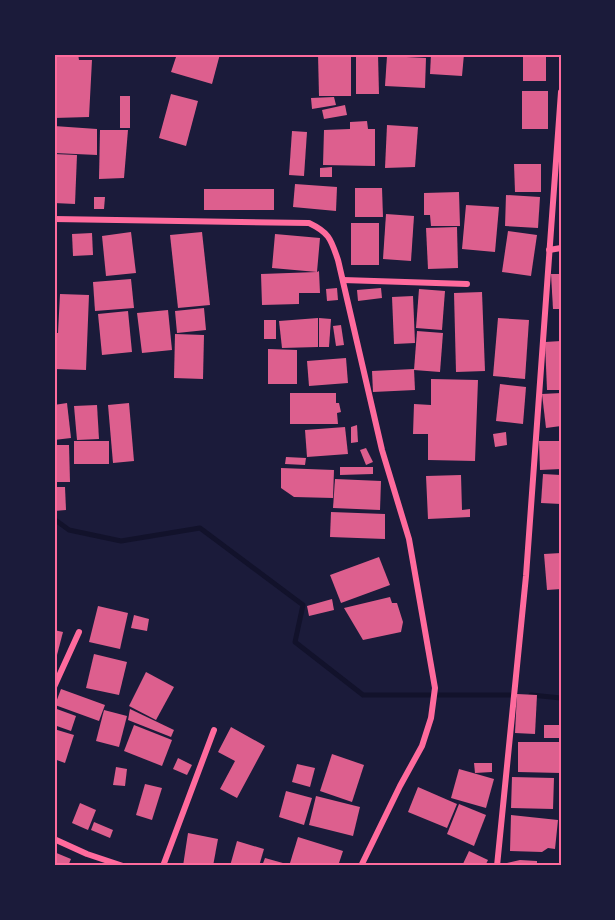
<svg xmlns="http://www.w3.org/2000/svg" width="615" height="920" font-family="Quicksand,sans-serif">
  <rect width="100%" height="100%" fill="#1b1b3a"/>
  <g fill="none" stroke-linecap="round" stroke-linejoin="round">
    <!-- stream -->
    <g stroke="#12122b" stroke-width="5">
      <path d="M54 519 69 530 121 541 200 528 303 605 295 642 363 695H516"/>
      <path d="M531 695 561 698"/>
    </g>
  </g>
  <!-- building -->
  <g fill="#dd5f8e">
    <path d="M57 54H78L79 60H92L89 117 54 118Z"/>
    <path d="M177 54H220L212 84 171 72Z"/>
    <path d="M318 54H351V96H319Z"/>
    <path d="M356 54H378L379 94H356Z"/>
    <path d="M431 54H464L462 76 430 74Z"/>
    <path d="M387 56 426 58 425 88 385 86Z"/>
    <rect x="523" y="57" width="23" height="24"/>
    <rect x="522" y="91" width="26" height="38"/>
    <path d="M171 94 198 101 186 146 159 138Z"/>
    <rect x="120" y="96" width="10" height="32"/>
    <path d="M334 97 336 105 312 109 311 98Z"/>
    <path d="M345 105 347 115 324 119 322 110Z"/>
    <path d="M367 121 368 129H375V166L323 165 324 130 350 129V122Z"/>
    <path d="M387 125 418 127 415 167 385 168Z"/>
    <path d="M54 126 97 129V155L54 153Z"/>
    <path d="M100 130H128L124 178 99 179Z"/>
    <path d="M292 131 307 132 304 176 289 175Z"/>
    <path d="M54 154 77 155 75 204 54 203Z"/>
    <path d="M514 164H541V192H515Z"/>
    <path d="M332 167V177H320V168Z"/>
    <path d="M295 184 337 187 336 211 293 207Z"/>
    <path d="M355 188H382L383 217H355Z"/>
    <rect x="204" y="189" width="70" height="21"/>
    <path d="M459 192 460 226H431L430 215H424V193Z"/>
    <path d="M506 195 540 197 538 228 505 226Z"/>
    <path d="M94 197H105L104 209H94Z"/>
    <path d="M466 205 499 207 495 252 462 249Z"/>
    <path d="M386 214 414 216 411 261 383 259Z"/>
    <rect x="351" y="223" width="28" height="42"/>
    <path d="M457 227 458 268 428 269 426 228Z"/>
    <path d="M508 231 537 235 531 276 502 272Z"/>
    <path d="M131 232 136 273 106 276 102 236Z"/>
    <path d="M202 232 210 305 178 308 170 235Z"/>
    <path d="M92 233 93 255 73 256 72 234Z"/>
    <path d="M275 234 320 238 317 272 319 271 320 293H299V304L262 305 261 274 317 272 272 268Z"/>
    <path d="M551 274H561V309H553Z"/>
    <path d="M131 279 134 308 95 311 93 282Z"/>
    <path d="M337 288 338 300 327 301 326 289Z"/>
    <path d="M381 288 382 298 358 301 357 290Z"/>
    <path d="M419 289 445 291 442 330 416 328Z"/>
    <path d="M482 292 485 371 456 372 454 293Z"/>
    <path d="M60 294 89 295 86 370 54 369V333H58Z"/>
    <path d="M413 296 415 343 394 344 392 297Z"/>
    <path d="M204 308 206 330 177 333 175 311Z"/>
    <path d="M168 310 172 350 142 353 137 313Z"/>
    <path d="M128 311 132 352 102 355 98 314Z"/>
    <path d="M318 318V347L282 348 279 321Z"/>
    <path d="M319 318 331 319 329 347H319Z"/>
    <path d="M498 318 529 320 525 379 493 376Z"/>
    <rect x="264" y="320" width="12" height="19"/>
    <path d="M341 325 344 345 336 346 333 326Z"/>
    <path d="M417 331 443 333 440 372 414 370Z"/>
    <path d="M175 334 204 335 203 379 174 378Z"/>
    <path d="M561 341V390H547L545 342Z"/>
    <path d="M268 349 297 350V384H268Z"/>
    <path d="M346 358 348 383 309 386 307 361Z"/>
    <path d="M414 369 415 390 373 392 372 371Z"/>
    <path d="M431 379 478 380 475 461 428 460V434H413L414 404 431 405Z"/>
    <path d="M500 384 526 387 523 424 496 421Z"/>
    <path d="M290 393H336V403H339L341 412 337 413 338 424H290Z"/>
    <path d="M561 393V426L546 428 542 394Z"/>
    <path d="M67 403 71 438 54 440V405Z"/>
    <path d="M129 403 134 461 113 463 108 405Z"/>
    <path d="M97 405 99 439 77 440 74 406Z"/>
    <path d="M357 425 358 442 351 443V427Z"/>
    <path d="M345 427 348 454 307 457 305 430Z"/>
    <path d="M506 432 507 445 495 447 493 434Z"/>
    <rect x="74" y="441" width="35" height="23"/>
    <path d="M539 441H561V469L540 470Z"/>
    <path d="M54 445H69L70 482H54Z"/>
    <path d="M366 448 373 462 366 465 360 450Z"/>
    <path d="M286 457 306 458 305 465 285 464Z"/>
    <path d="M340 467H373V474L340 475Z"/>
    <path d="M281 468 334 470 333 498 294 497 281 488Z"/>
    <path d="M543 474 561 475V504L541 503Z"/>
    <path d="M461 475 462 510 470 509V517L428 519 426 476Z"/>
    <path d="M335 479 381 481 380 510 333 508Z"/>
    <path d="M54 487H65L66 510 54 511Z"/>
    <path d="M331 512 385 514V539L330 537Z"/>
    <path d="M561 553V589L547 590 544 554Z"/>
    <path d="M379 557 390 585 341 603 330 575Z"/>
    <path d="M390 597 392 603H397L403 622 401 632 363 640 344 608Z"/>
    <path d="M332 599 334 610 309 616 307 606Z"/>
    <path d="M98 606 128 613 120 649 89 642Z"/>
    <path d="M134 615 149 619 147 631 131 628Z"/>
    <path d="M54 630 63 632 57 655H54Z"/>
    <path d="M94 654 127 662 119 695 86 688Z"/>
    <path d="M146 672 174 687 156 720 129 706Z"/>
    <path d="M61 689 105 705 99 721 55 705Z"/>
    <path d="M517 694 537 695 535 734 515 733Z"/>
    <path d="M54 708 76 716 71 731 54 725Z"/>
    <path d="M130 709 174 730 171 737 128 720Z"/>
    <path d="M104 710 127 716 119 747 96 741Z"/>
    <path d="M134 725 172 740 162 766 124 751Z"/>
    <rect x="544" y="725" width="17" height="13"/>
    <path d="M231 727 265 746 237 798 220 789 235 761 218 752Z"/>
    <path d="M54 729 74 735 65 763 54 759Z"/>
    <path d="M518 742H561V773L518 772Z"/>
    <path d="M332 754 364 765 352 802 320 791Z"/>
    <path d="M178 758 192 765 187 775 173 769Z"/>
    <path d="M474 763H492V772L475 773Z"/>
    <path d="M297 764 315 768 310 787 292 782Z"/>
    <path d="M116 767 127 769 125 786 113 785Z"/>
    <path d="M459 769 494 779 486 808 451 798Z"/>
    <path d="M512 777 554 778 553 809 511 808Z"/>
    <path d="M145 784 162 788 152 820 136 815Z"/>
    <path d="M418 787 457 804 447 828 408 812Z"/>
    <path d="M286 791 312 798 304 825 279 817Z"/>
    <path d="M316 796 360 807 353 836 309 825Z"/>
    <path d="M80 803 96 810 88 830 72 823Z"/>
    <path d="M459 804 486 815 474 846 447 834Z"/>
    <path d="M511 815 558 820 555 849 548 848 542 852 510 851Z"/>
    <path d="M94 822 113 830 110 838 91 830Z"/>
    <path d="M188 833 218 839 213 866H183Z"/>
    <path d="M298 837 343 851 338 866H300L290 863Z"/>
    <path d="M237 841 264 849 259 866H230Z"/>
    <path d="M469 851 488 860 485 866H462Z"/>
    <path d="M54 852 71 859 68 866H54Z"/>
    <path d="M265 858 290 865V866H262Z"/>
    <path d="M520 860 537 861V866H507V863Z"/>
  </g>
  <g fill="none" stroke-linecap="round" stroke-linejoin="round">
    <!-- minor -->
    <g stroke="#ff6b9d" stroke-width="6">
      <path d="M54 219 309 223C330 233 331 240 338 260L382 450 409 539 435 688 431 718 422 746 400 786 361 866"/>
      <path d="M549 250 561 248"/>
      <path d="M343 280 467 284"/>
      <path d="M54 687 79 632"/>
      <path d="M54 839 87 854 123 866"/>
      <path d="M163 866 214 730"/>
      <path d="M497 866 526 576 561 92"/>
    </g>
  </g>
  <!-- border -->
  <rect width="615" height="920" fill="none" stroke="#1b1b3a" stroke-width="111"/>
  <rect x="56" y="56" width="504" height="808" fill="none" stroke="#ff6b9d" stroke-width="2"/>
</svg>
